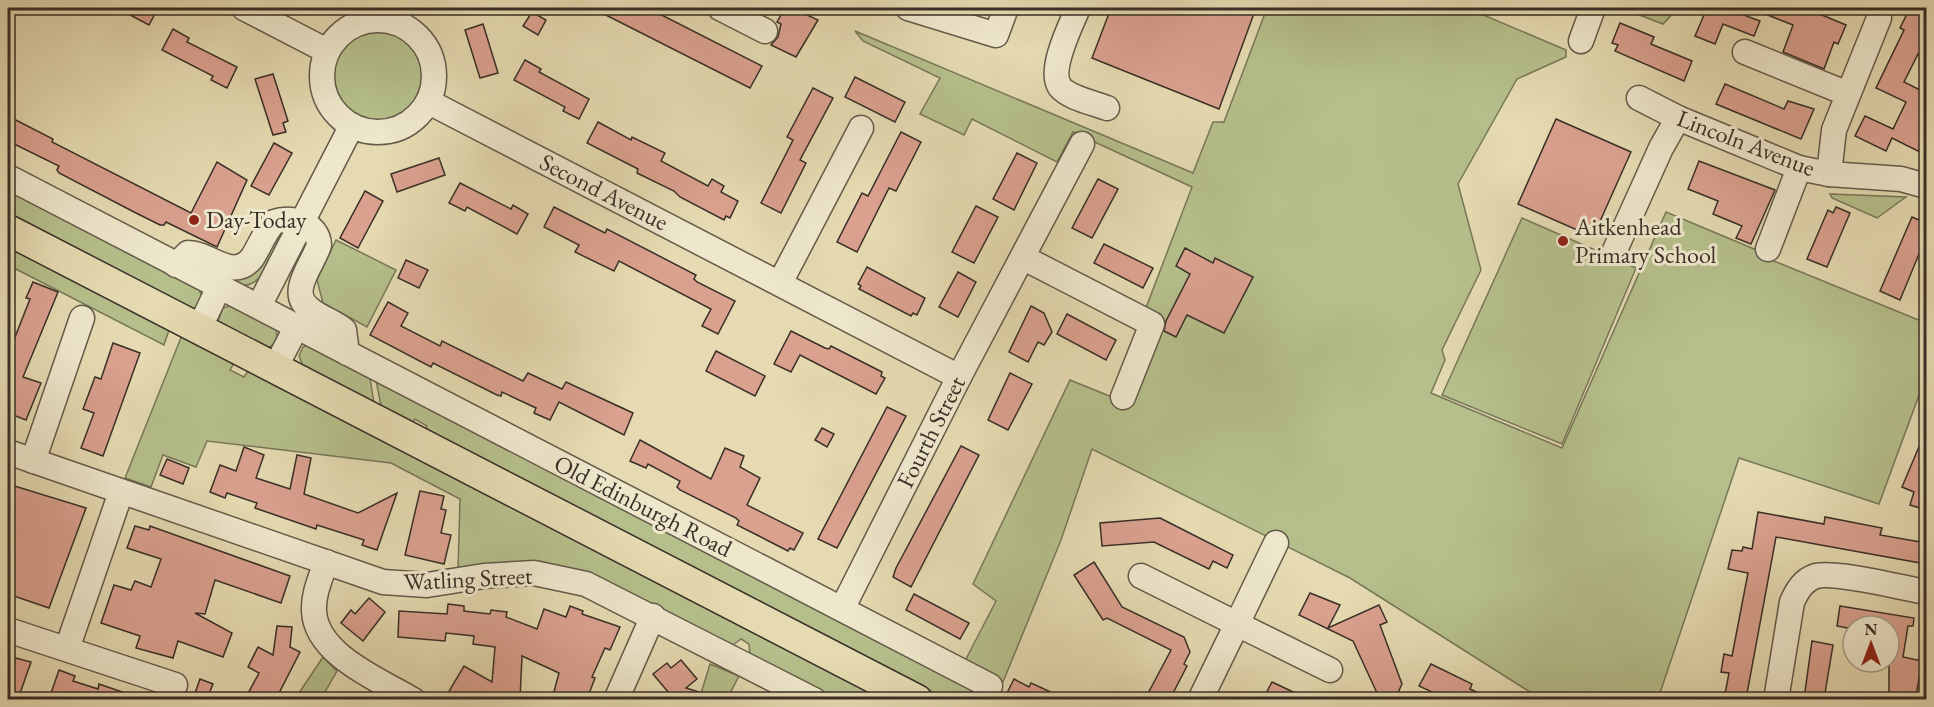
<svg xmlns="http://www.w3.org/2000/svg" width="1934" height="707" font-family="'EB Garamond',serif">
  <rect width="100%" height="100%" fill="#e5dab1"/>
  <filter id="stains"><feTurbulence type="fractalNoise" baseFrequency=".00333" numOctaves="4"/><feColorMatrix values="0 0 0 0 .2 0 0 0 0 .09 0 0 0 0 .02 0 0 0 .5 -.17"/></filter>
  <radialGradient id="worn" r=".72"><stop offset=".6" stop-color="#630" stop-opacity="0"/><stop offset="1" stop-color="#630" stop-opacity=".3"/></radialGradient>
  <!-- green -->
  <g fill="#b5bf8b" stroke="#777759" stroke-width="1.5">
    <path d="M1267 8H1467L1566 50V57L1517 79 1458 184 1481 270 1442 350 1445 360 1431 393 1562 448 1666 212 1766 254 1774 261 1926 323V376L1879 504 1739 458 1658 699H1541L1350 578 1092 449 1061 540 1003 682 965 661 996 601 973 584 1070 380 1112 397 1192 187 1073 132 1057 162 972 119 964 135 920 114 940 78 863 41 855 31 1193 173 1213 122H1224Z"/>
    <path d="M1621 8H1678L1663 24Z"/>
    <circle cx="378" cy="76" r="47"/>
    <path d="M8 185 199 287 202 299 194 309 8 214Z"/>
    <path d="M1830 194 1906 197 1877 218 1832 198Z"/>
    <path d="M1522 218 1636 268 1562 444 1442 395Z"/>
    <path d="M280 227 284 233C276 248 264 288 242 285 234 284 225 275 219 270Z"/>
    <path d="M336 240 396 270 367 327 323 303 317 280Z"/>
    <path d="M8 247 169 330 164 345 8 265Z"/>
    <path d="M232 305 276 329C278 337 276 345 267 348L218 321 223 308Z"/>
    <path d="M182 335 234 363 230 370 244 377 248 371 885 699H831L754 660 750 655 749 644 741 639 733 645 588 576 458 571 460 499 391 463 207 441 196 467 163 455 151 487 125 478Z"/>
    <path d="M308 344 369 372 374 403 303 366 299 356 303 347Z"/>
    <path d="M375 375 965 681 977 699H946L425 430 427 426 415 419 413 422 381 406Z"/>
    <path d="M323 657 337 671 321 699H295Z"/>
    <path d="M710 664 739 676 727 699 699 700Z"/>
  </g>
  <!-- building -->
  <g fill="#daa18f" stroke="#392f27" stroke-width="1.5">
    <path d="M117 8H158L149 25Z"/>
    <path d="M592 8H648L762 66 750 88Z"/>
    <path d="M785 8H792L818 20 796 57 771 45 778 37 781 24 777 22Z"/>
    <path d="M1111 8H1256L1219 109 1092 58Z"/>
    <path d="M1707 8H1725L1760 21 1754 36 1723 24 1715 44 1695 36Z"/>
    <path d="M1750 8H1805L1846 25 1838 44 1834 42 1824 69 1783 52 1793 25Z"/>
    <path d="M1910 8H1926V58L1918 54 1904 82 1926 93V155L1892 138 1886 151 1855 136 1865 116 1893 129 1906 102 1876 88 1904 30 1900 28Z"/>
    <path d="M532 12 546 20 538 35 523 26Z"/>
    <path d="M1620 23 1654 37 1651 44 1692 61 1684 81 1615 51 1618 45 1612 43Z"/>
    <path d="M483 24 498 73 480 78 465 30Z"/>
    <path d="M173 29 189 38 187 42 237 67 227 88 211 80 213 76 162 50Z"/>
    <path d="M525 60 541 69 539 72 589 99 579 119 563 111 565 107 514 80Z"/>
    <path d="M273 74 288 121 283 123 286 132 273 135 255 79Z"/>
    <path d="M855 77 905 102 895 122 845 97Z"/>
    <path d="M1725 84 1784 109 1788 101 1814 109 1801 139 1716 104Z"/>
    <path d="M813 88 833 98 800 160 806 163 781 213 761 203 793 140 787 137Z"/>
    <path d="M8 116 53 139 52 142 191 213 217 162 247 180 217 247 166 222 164 225H160L136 213 59 173 57 170 59 166 8 141Z"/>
    <path d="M1556 119 1631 152 1593 237 1518 204Z"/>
    <path d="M598 122 631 140 632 137 665 153 661 161 708 186 712 179 724 186 721 192 738 201 730 218 726 216 724 220 680 197 674 191 637 173 638 169 587 143Z"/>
    <path d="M901 132 921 142 896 191 889 188 857 252 837 242 862 193 868 196Z"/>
    <path d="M274 143 292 153 269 195 251 186Z"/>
    <path d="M1017 153 1037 163 1014 210 993 199Z"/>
    <path d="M439 158 445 175 397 192 391 174Z"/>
    <path d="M1699 161 1775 190 1751 244 1736 238 1742 226 1713 214 1718 201 1688 189Z"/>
    <path d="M1098 179 1118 189 1092 238 1072 228Z"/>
    <path d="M460 183 511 209 513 205 528 214 517 234 467 207 465 211 449 203Z"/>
    <path d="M365 191 383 201 358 248 340 238Z"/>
    <path d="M976 206 998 217 974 263 952 252Z"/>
    <path d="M554 207 605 233 607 229 696 275 694 279 697 282 735 301 718 334 702 326 711 309 619 261 614 271 575 252 579 245 544 227Z"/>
    <path d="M1836 207 1850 213 1827 267 1807 259 1828 210 1833 213Z"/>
    <path d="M1912 217 1926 223V237L1900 300 1880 291Z"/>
    <path d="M1104 244 1153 268 1143 288 1094 263Z"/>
    <path d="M1185 248 1213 263 1215 258 1253 277 1224 333 1187 315 1176 337 1164 331 1166 321 1190 274 1176 266Z"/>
    <path d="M406 260 428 270 419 288 398 278Z"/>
    <path d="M867 267 925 298 917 315 913 313 911 316 859 289 861 286 858 284Z"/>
    <path d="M958 272 976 282 958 317 939 307Z"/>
    <path d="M33 282 58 292 23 377 41 383 26 420 8 413V355L30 299 26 298Z"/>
    <path d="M388 302 408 313 401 326 440 346 442 341 523 381 528 373 562 389 566 382 633 413 624 435 559 402 550 420 534 413 536 408 502 392 501 396 497 395 433 363 431 367 370 335Z"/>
    <path d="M1031 306 1044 313 1052 332 1044 345 1038 342 1028 362 1009 352Z"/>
    <path d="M1067 314 1116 340 1106 360 1057 334Z"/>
    <path d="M791 331 825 348 829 349 831 346 882 372 881 376 885 378 876 394 800 355 791 372 774 364Z"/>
    <path d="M113 343 140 353 103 456 81 448 94 413 83 409 95 377 101 379Z"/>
    <path d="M716 351 765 376 755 396 706 371Z"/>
    <path d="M1010 373 1032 384 1008 430 988 420Z"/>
    <path d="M887 407 906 416 837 548 818 539Z"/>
    <path d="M822 428 834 434 827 447 815 440Z"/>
    <path d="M1926 430V510L1910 505 1914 492 1902 487Z"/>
    <path d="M640 440 711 479 725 448 744 456 740 467 760 478 747 505 803 533 794 550 790 548 788 551 759 536 737 525 739 521 736 518 680 490 677 487 680 481 648 464 646 468 630 461Z"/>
    <path d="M961 446 979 455 911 587 893 577 896 568Z"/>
    <path d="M244 447 264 455 256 478 290 489 297 455 311 458 304 494 358 513 397 493 377 550 362 545 364 540 317 525 316 529 255 508 257 503 227 493 225 498 210 492 220 465 236 471Z"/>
    <path d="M167 459 189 468 183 484 160 475Z"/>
    <path d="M8 484 86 508 49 608 8 594Z"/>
    <path d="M420 491 444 496 441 509 446 510 441 533 451 535 444 564 405 555Z"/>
    <path d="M1758 512 1824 524 1825 517 1882 528 1880 535 1926 543V564L1776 537 1746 699H1724L1729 673 1721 672 1724 654 1732 656 1748 573 1728 569 1732 550 1742 551 1743 547 1752 549Z"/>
    <path d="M1160 518 1233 555 1227 568 1213 561 1209 569 1154 542 1102 546 1100 523Z"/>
    <path d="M135 526 149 530 150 526 290 576 281 603 215 580 205 614 195 613 232 633 223 657 178 641 173 658 136 648 140 636 101 623 114 585 131 590 135 581 151 587 161 559 127 548Z"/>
    <path d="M1094 562 1122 607 1184 637 1190 652 1184 664 1187 666 1170 699H1145L1171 650 1107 618 1103 620 1074 575Z"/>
    <path d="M1310 593 1340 605 1328 628 1379 605 1387 622 1380 625 1402 684 1395 699 1377 693 1353 641 1299 615Z"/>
    <path d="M914 594 969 623 960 639 906 610Z"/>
    <path d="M369 598 385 612 363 641 341 623 351 610 355 614Z"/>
    <path d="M448 604 464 606V611L490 614 491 610 507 612 506 617 537 629 544 609 566 617 570 606 583 611 582 614 620 627 610 650 605 648 592 677 595 678 587 699H552L559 673 522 656 520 699H460L448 693 464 666 492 682 495 647 473 644 474 636 446 633 445 641 398 637 399 611 447 614Z"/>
    <path d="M1840 606 1914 618 1913 626H1908L1903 657 1922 661 1916 696 1889 692V626H1853V629L1837 626Z"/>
    <path d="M277 626 292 627 290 647 300 652 276 699H245L259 673 248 667 258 647 273 655Z"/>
    <path d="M1812 641 1833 645 1824 699H1804Z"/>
    <path d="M8 656 31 662 18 699H8Z"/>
    <path d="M681 660 697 679 686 688 712 696V699H674L653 674 667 663 671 668Z"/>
    <path d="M1431 664 1472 684 1470 689 1492 699H1447L1419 686Z"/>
    <path d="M59 670 75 676 73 681 98 689 99 684 137 697V699H49Z"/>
    <path d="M200 679 213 684 207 699H193Z"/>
    <path d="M1014 679 1029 687 1031 683 1066 699H1004Z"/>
    <path d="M1272 682 1308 699H1263Z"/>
  </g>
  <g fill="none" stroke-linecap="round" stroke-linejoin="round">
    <defs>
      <g id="minor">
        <path d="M244 8 327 51"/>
        <path d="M720 8 765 31"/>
        <path d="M908 8 996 35 1006 8"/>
        <path d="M1078 8C1071 25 1048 70 1060 87 1069 98 1094 103 1107 108"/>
        <circle cx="378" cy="76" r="56"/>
        <path d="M1581 41 1593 8"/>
        <path d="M1745 52 1848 94"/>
        <path d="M1639 98 1678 118 1799 168 1829 174 1901 179 1926 186"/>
        <path d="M429 102 959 377"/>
        <path d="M1829 174 1834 130 1879 18"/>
        <path d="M8 177 990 686"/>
        <path d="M1768 249 1799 168"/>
        <path d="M1615 250 1661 148 1678 118"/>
        <path d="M1024 258 1152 324 1123 397"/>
        <path d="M176 265 188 253C210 253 233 282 252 258 260 246 264 233 274 222 291 216 318 223 319 245 313 265 286 293 311 310 321 318 334 322 344 330L347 353"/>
        <path d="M780 283 861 128"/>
        <path d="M259 306 351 127"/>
        <path d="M199 329 219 287"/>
        <path d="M275 368 297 326"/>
        <path d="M8 452 383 582 427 585 484 576 534 573 586 584 814 700"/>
        <path d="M33 461 82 318"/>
        <path d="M326 562C321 577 313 594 314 611 316 655 380 680 413 700"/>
        <path d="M1141 576 1237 624 1276 543"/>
        <path d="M842 609 959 377 1082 144"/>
        <path d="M8 630 175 685"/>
        <path d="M67 649 121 492"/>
        <path d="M616 700 653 616"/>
        <path d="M1200 700 1237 624 1330 670"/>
        <path d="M1776 700 1792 602C1797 591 1803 580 1816 576 1837 571 1902 588 1926 592"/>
      </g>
      <path id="major" d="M8 230 917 700"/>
    </defs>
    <!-- minor casing -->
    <use href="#minor" stroke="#645a4a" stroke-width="27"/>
    <!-- major casing -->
    <use href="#major" stroke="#392f27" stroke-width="33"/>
    <!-- minor -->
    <use href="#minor" stroke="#eee7cc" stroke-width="24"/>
    <!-- major -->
    <use href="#major" stroke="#e5dab1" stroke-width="30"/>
  </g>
  <!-- markers -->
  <g fill="#8f2418" stroke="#eee7cc" stroke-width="2">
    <circle cx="194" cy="220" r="6"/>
    <circle cx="1563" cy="241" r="6"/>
  </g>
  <g text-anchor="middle" stroke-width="6" stroke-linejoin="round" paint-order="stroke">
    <!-- street labels -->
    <g font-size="24" fill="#392f27" stroke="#eee7cc">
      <text transform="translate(1746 143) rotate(21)" y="8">Lincoln Avenue</text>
      <text transform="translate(604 192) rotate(27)" y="8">Second Avenue</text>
      <text transform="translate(931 432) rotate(-63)" y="8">Fourth Street</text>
      <text transform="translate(643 506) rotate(27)" y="8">Old Edinburgh Road</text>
      <text transform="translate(468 579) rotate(-3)" y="8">Watling Street</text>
    </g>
    <!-- poi labels -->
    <g font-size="24" fill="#392f27" stroke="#eee7cc" text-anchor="start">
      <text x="206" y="228">Day-Today</text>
      <text x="1575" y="235">Aitkenhead<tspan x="1575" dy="28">Primary School</tspan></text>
    </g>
  </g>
  <!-- margin -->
  <rect width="1934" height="707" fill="none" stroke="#e5dab1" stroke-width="30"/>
  <rect x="9" y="9" width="1916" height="689" fill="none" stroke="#392f27" stroke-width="3"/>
  <rect x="15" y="15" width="1904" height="677" fill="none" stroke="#392f27" stroke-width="1.5"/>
  <!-- north arrow -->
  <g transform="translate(1871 644)"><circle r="28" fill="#eee7cc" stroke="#a69d8a" stroke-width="1.5"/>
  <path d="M0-4.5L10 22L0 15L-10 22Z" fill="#8f2418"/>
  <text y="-9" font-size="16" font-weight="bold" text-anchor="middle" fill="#392f27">N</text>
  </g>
  <rect width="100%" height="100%" filter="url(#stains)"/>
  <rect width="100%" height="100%" fill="url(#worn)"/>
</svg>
